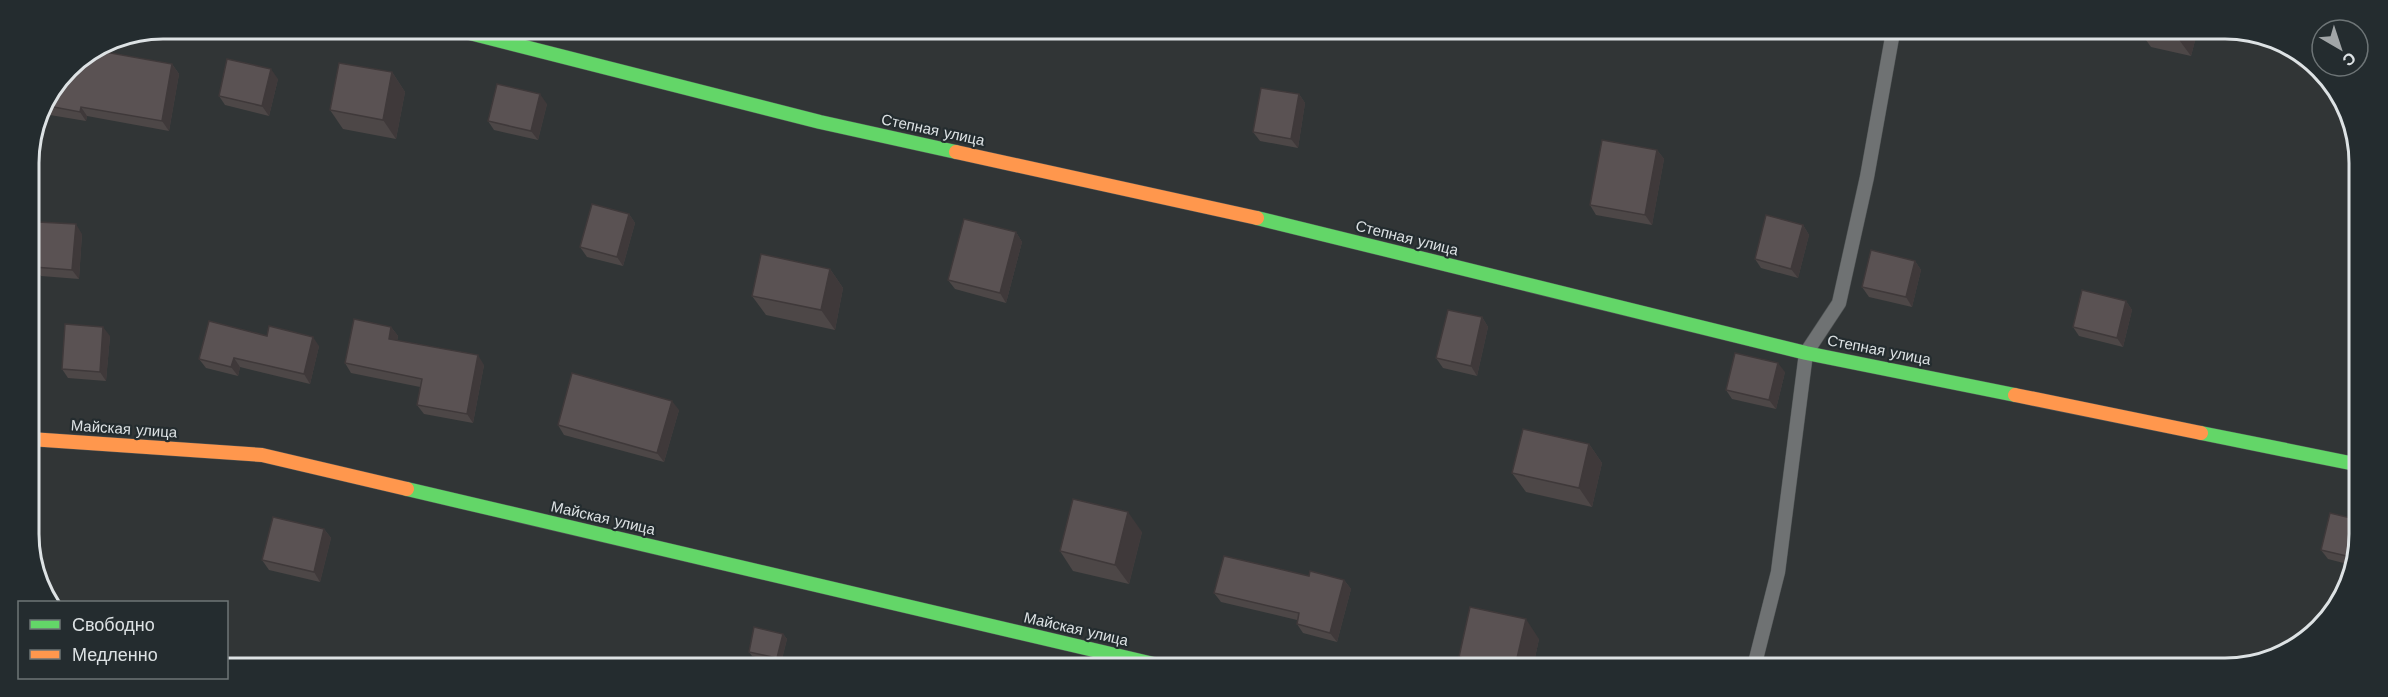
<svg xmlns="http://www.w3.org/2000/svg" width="2388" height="697" font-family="'Work Sans',sans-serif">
  <rect width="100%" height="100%" fill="#313536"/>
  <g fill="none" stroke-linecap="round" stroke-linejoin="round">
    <defs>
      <path id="lane" d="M1754 667 1778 572 1806 353 1839 303 1867 177 1893 32"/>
      <g id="fast">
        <path d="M454 29 820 122 956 152"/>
        <path d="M1257 218 1806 353 2015 395"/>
        <path d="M2201 433 2355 464"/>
        <path d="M407 489 1162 666"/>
      </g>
      <g id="slow">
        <path d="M956 152 1257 218"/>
        <path d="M2015 395 2201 433"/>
        <path d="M30 439 262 455 407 489"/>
      </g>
    </defs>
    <!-- lane casing -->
    <use href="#lane" stroke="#505455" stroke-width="15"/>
    <!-- fast casing -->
    <use href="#fast" stroke="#505455" stroke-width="15"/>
    <!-- slow casing -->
    <use href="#slow" stroke="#505455" stroke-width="15"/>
    <!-- lane -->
    <use href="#lane" stroke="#6f7273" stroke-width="14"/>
    <!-- fast -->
    <use href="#fast" stroke="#63d668" stroke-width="14"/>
    <!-- slow -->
    <use href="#slow" stroke="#ff974d" stroke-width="14"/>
  </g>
  <!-- wall -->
  <g fill="#4d4747">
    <path d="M957 30H976L975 35Z"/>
    <path d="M2141 33H2197L2191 56 2151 47Z"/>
    <path d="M98 48V51L172 64 179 74 169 131 87 116 86 121 38 113 68 68Z"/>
    <path d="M2294 53 2320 68 2323 73 2299 67 2293 58Z"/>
    <path d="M392 72 405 92 396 139 343 129 330 110Z"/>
    <path d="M278 79 269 116 225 105 219 96Z"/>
    <path d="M1299 94 1305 103 1298 148 1260 141 1253 132Z"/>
    <path d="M547 104 538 140 494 130 488 121Z"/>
    <path d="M1657 150 1664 159 1652 225 1596 215 1590 205Z"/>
    <path d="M629 214 635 223 623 266 587 257 580 247Z"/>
    <path d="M1803 225 1809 235 1798 278 1761 268 1755 259Z"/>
    <path d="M1016 232 1022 242 1006 303 955 289 948 280Z"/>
    <path d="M82 234 79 279 41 276 34 267Z"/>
    <path d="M1915 261 1921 270 1912 307 1869 297 1862 287Z"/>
    <path d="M830 269 843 288 835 330 766 315 752 296Z"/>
    <path d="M2126 301 2132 310 2123 347 2079 336 2073 327Z"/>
    <path d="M1482 317 1488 327 1477 376 1443 368 1436 358Z"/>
    <path d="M391 327 398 336 397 341 484 365 473 423 424 414 417 405 420 387 351 373 345 363Z"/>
    <path d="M110 336 106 381 68 378 62 369Z"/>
    <path d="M267 336 319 346 310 384 240 367 238 376 206 368 199 359Z"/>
    <path d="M1785 372 1776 409 1732 399 1726 390Z"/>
    <path d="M679 410 664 462 564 435 558 425Z"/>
    <path d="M1589 444 1602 463 1592 507 1526 492 1512 473Z"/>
    <path d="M2355 519V566L2328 559 2321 550Z"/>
    <path d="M324 529 331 538 320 582 269 570 262 560Z"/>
    <path d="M1142 532 1129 584 1073 571 1060 551Z"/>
    <path d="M1309 576 1344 580 1351 589 1337 642 1303 633 1297 624V620L1221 602 1214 593Z"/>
    <path d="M783 634 787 639 781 663 752 656 749 652Z"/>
    <path d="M1539 639 1533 667H1466L1459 657Z"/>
  </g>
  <!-- shaded-wall -->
  <g fill="#3f393a">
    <path d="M2178 33H2197L2191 56 2177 37Z"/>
    <path d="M172 64 179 74 169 131 162 121Z"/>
    <path d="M271 69 278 79 269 116 262 106Z"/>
    <path d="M392 72 405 92 396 139 383 120Z"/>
    <path d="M540 94 547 104 538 140 531 131Z"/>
    <path d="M1299 94 1305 103 1298 148 1291 139Z"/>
    <path d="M81 107 87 116 86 121 80 112Z"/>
    <path d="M1657 150 1664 159 1652 225 1645 215Z"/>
    <path d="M629 214 635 223 623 266 617 257Z"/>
    <path d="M76 224 82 234 79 279 72 270Z"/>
    <path d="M1803 225 1809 235 1798 278 1791 269Z"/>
    <path d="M1016 232 1022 242 1006 303 1000 293Z"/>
    <path d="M1915 261 1921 270 1912 307 1906 297Z"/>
    <path d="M830 269 843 288 835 330 821 310Z"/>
    <path d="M2126 301 2132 310 2123 347 2117 338Z"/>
    <path d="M1482 317 1488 327 1477 376 1471 366Z"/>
    <path d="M103 327 110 336 106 381 100 372Z"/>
    <path d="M391 327 398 336 395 349 389 339Z"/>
    <path d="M313 337 319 346 310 384 304 374Z"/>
    <path d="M478 355 484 365 473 423 467 414Z"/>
    <path d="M234 358 240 367 238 376 231 367Z"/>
    <path d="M1778 363 1785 372 1776 409 1769 400Z"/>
    <path d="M672 401 679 410 664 462 657 453Z"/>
    <path d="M1589 444 1602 463 1592 507 1579 488Z"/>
    <path d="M1128 512 1142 532 1129 584 1115 565Z"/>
    <path d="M324 529 331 538 320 582 314 572Z"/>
    <path d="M1344 580 1351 589 1337 642 1330 633Z"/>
    <path d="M1526 619 1539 639 1533 667H1515Z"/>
    <path d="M783 634 787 639 781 663 777 658Z"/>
  </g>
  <!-- building -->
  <g fill="#5a5253" stroke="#3f393a" stroke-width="1.5">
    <path d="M2160 33H2178L2177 37Z"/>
    <path d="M94 50 172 64 162 121 81 107 80 112 43 105 68 68Z"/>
    <path d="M2294 53 2310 62 2293 58Z"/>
    <path d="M227 59 271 69 262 106 219 96Z"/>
    <path d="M339 63 392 72 383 120 330 110Z"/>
    <path d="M497 84 540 94 531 131 488 121Z"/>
    <path d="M1261 88 1299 94 1291 139 1253 132Z"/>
    <path d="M1602 140 1657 150 1645 215 1590 205Z"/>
    <path d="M592 204 629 214 617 257 580 247Z"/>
    <path d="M1766 215 1803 225 1791 269 1755 259Z"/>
    <path d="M964 219 1016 232 1000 293 948 280Z"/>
    <path d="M38 222 76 224 72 270 34 267Z"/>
    <path d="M1871 250 1915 261 1906 297 1862 287Z"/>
    <path d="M761 254 830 269 821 310 752 296Z"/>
    <path d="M2082 290 2126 301 2117 338 2073 327Z"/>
    <path d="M1448 310 1482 317 1471 366 1436 358Z"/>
    <path d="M354 319 391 327 389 339 478 355 467 414 417 405 422 379 345 363Z"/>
    <path d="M209 321 267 336 269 326 313 337 304 374 234 358 231 367 199 359Z"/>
    <path d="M65 324 103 327 100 372 62 369Z"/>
    <path d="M1735 353 1778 363 1769 400 1726 390Z"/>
    <path d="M572 373 672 401 657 453 558 425Z"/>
    <path d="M1523 429 1589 444 1579 488 1512 473Z"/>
    <path d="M1073 499 1128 512 1115 565 1060 551Z"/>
    <path d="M2330 513 2355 519V558L2321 550Z"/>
    <path d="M273 517 324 529 314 572 262 560Z"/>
    <path d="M1224 556 1309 576 1310 571 1344 580 1330 633 1297 624 1299 613 1214 593Z"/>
    <path d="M1470 607 1526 619 1515 667H1502L1459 657Z"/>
    <path d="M754 627 783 634 777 658 749 652Z"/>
  </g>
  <g text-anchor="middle" stroke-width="4.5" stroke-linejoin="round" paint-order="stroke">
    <!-- street labels -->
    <g font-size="15" fill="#dde2e4" stroke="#242c2f">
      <text transform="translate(933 130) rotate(12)" y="5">Степная улица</text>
      <text transform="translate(1407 238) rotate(14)" y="5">Степная улица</text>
      <text transform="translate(1879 350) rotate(11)" y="5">Степная улица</text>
      <text transform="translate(124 429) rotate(4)" y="5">Майская улица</text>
      <text transform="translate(603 518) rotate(13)" y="5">Майская улица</text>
      <text transform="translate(1076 629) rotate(13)" y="5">Майская улица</text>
    </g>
  </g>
  <!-- crop -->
  <path d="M0 0H2388V697H0ZM163 39H2225A124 124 0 0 1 2349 163V534A124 124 0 0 1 2225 658H163A124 124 0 0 1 39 534V163A124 124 0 0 1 163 39Z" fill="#242c2f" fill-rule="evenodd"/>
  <path fill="none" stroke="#dde2e4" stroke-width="3" d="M163 39H2225A124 124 0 0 1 2349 163V534A124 124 0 0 1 2225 658H163A124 124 0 0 1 39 534V163A124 124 0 0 1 163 39Z"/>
  <!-- legend -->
  <rect x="18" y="601" width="210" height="78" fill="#242c2f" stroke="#6e7577" stroke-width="1.5"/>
  <rect x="30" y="620" width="30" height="9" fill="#63d668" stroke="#6e7577" stroke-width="1.5"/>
  <text x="72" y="631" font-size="18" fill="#dde2e4">Свободно</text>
  <rect x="30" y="650" width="30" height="9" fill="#ff974d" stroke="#6e7577" stroke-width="1.5"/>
  <text x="72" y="661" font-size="18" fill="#dde2e4">Медленно</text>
  <!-- north arrow -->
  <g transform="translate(2340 48) rotate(141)"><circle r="28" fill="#242c2f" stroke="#6e7577" stroke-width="1.5"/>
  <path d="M0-4.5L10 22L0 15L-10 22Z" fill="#a1a5a7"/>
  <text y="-9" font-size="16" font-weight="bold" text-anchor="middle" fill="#dde2e4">С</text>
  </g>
</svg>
